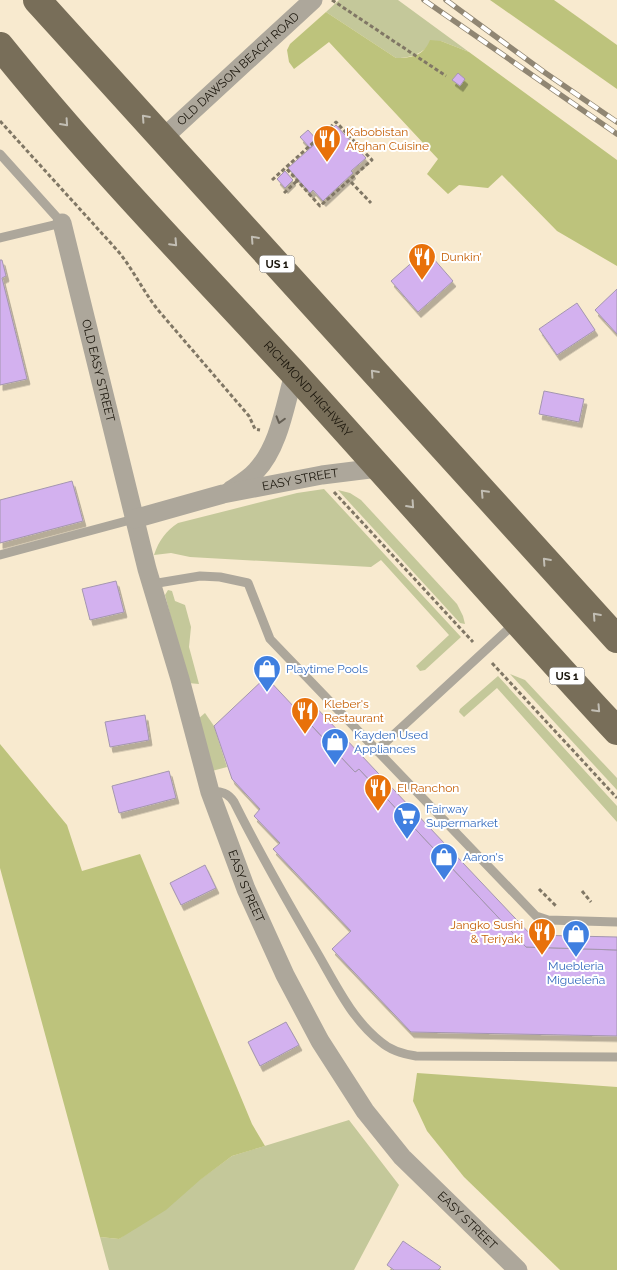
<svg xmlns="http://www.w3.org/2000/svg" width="617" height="1270" font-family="Raleway,sans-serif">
  <defs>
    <filter id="shadow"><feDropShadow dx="3" dy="5.5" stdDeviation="0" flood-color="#0004"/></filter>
  </defs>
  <rect width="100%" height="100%" fill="#f8eacf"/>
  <!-- green -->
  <g fill="#c4c89a">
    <path d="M339 0H398L469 52 441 41C421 48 421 58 396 58L326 12Z"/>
    <path d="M324 489 461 637 425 670 420 671 416 666 449 635 381 560 371 567 190 557 171 553 154 555C159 540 166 531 178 523L297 493Z"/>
    <path d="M338 490 350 493 361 500 457 604 463 616 465 624 460 623Z"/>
    <path d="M168 590 172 591 175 601 185 605 191 627 189 647 199 684 188 683 165 595Z"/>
    <path d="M510 674 525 680 617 778V790Z"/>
    <path d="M498 676 617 806V822L497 688 464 717 459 712 460 709Z"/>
    <path d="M205 713 214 726 227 767 212 771 198 719Z"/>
    <path d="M349 1120 399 1185 354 1270H109L100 1237 119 1239 232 1156Z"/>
  </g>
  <!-- forest -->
  <g fill="#bdc37c">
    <path d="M490 0H554L617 45V89Z"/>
    <path d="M326 12 396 58C411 58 424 56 430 40L441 41 469 52 617 160V266L557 231 502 175 488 188 459 185 448 194 427 174 438 159 329 42 294 69 289 62 287 50 290 44Z"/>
    <path d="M0 744 67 825 82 871 140 854 252 1124 265 1146 232 1156 200 1180 166 1210 119 1239 100 1237 0 868Z"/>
    <path d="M417 1073 617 1087V1270H560L464 1177 427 1131 413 1101Z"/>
  </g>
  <!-- building -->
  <g fill="#d3b1ef" stroke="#a496af" filter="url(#shadow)">
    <path d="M458 73 465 79 460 86 452 80Z"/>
    <path d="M336 125 366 158 351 171 353 173 323 201 313 190 310 193 288 168Z"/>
    <path d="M308 130 318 141 310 148 300 137Z"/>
    <path d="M285 171 293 180 285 188 277 179Z"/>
    <path d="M426 250 453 281 418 312 391 281Z"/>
    <path d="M0 260H2L6 276 2 278 27 379 0 385Z"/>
    <path d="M617 289V334L595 310Z"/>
    <path d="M577 303 595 330 557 355 539 329Z"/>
    <path d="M544 391 584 399 579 422 539 414Z"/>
    <path d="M72 481 83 521 0 543V500Z"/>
    <path d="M116 581 124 612 90 620 82 589Z"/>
    <path d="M266 677 355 772 359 769 526 947 617 950V1036L411 1032 332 949 351 931 273 849 280 843 254 816 260 809 232 779 214 726Z"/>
    <path d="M310 701 531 935 617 937V950L526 947 359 769 355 772 299 712Z"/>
    <path d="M145 715 149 740 110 747 105 722Z"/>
    <path d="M169 771 176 798 119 813 112 786Z"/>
    <path d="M205 865 216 888 181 905 170 883Z"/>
    <path d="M286 1022 299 1045 260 1066 248 1042Z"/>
    <path d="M403 1241 441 1267 438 1270H394L387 1265Z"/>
  </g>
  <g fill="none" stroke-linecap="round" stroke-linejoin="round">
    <!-- path -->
    <g stroke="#807765" stroke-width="3" stroke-dasharray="4 2.5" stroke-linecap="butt">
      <path d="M332 0 446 76"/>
      <path d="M0 121 117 250C133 269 143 291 158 310L249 416 255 429 260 430"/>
      <path d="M272 180 336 122 372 160 320 206 286 168"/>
      <path d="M351 182 371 203"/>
      <path d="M284 193 298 180"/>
      <path d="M334 492 473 642"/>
      <path d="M492 663 617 798"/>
      <path d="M539 889 556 906"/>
      <path d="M582 891 591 902"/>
    </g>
    <!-- service -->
    <g stroke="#ada79b" stroke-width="9">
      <path d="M0 154 62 223 0 238"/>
      <path d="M0 555 134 519"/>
      <path d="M152 584 200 576 220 577 248 583 270 639 536 916 548 920 617 922"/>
      <path d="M376 751 514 624"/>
      <path d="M210 792C220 790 229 794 234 802 259 852 287 901 315 949 334 981 351 1019 381 1042 391 1051 403 1054 416 1056L617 1057"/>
    </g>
    <!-- minor -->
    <g stroke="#ada79b" stroke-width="19">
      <path id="s1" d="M163 138 313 0"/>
      <path id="s2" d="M62 223 147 569 180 679 210 792 246 889 285 975 320 1041 365 1111 402 1157 518 1270"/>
      <path d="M231 490C240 484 249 479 256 471 279 447 285 405 294 374"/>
      <path id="s3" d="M134 519 223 494 322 475 378 468"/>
    </g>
    <!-- primary -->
    <g stroke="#786e59" stroke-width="28">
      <path d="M37 0 617 639"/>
      <path id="s4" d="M0 46C91 159 193 264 291 370 400 490 507 612 617 731"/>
    </g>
    <defs>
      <g id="rail">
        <path d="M424 0 617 134"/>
        <path d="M446 0 544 72 617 122"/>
      </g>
    </defs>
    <!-- rail casing -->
    <use href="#rail" stroke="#908673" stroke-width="5.5"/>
    <!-- rail -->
    <use href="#rail" stroke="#fff" stroke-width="4" stroke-dasharray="11" stroke-linecap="butt"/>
  </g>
  <!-- one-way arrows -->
  <defs><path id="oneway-chevron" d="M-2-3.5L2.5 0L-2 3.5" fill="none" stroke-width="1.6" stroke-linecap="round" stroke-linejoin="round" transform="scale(1.25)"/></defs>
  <g stroke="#c2beb4">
    <use href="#oneway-chevron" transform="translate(145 118) rotate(-132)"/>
    <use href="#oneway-chevron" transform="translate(65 123) rotate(48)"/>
    <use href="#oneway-chevron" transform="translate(254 239) rotate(-132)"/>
    <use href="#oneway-chevron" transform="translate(174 243) rotate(47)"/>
    <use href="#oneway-chevron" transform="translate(374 373) rotate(-132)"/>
    <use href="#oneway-chevron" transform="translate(484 493) rotate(-133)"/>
    <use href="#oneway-chevron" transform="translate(411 505) rotate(48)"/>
    <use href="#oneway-chevron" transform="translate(546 561) rotate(-132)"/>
    <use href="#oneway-chevron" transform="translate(596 616) rotate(-132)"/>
    <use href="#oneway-chevron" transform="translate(597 709) rotate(47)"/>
  </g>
  <use stroke="#645e53" href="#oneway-chevron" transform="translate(280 420) rotate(106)"/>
  <!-- icons -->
  <defs>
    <symbol id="restaurant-pin" viewBox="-11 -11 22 30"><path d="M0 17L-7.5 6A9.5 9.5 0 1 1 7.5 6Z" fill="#e8710a" stroke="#fff"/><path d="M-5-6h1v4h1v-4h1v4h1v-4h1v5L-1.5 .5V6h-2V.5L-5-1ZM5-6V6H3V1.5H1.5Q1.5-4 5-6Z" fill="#fff"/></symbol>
    <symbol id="shop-pin" viewBox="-11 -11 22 30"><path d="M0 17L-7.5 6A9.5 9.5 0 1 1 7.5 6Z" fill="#3f7fe0" stroke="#fff"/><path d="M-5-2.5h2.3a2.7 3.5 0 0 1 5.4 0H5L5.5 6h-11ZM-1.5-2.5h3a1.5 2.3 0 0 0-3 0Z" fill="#fff"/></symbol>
    <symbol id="supermarket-pin" viewBox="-11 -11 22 30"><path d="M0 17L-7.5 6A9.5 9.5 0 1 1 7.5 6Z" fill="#3f7fe0" stroke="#fff"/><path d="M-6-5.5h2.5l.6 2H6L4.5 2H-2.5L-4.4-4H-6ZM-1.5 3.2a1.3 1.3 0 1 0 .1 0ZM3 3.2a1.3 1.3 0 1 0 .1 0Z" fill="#fff"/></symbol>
  </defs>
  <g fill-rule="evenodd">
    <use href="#restaurant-pin" x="311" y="123" width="32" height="43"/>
    <use href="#restaurant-pin" x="406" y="241" width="32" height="43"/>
    <use href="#shop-pin" x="251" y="653" width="32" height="43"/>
    <use href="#restaurant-pin" x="289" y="695" width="32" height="43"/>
    <use href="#shop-pin" x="319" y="726" width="32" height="43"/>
    <use href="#restaurant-pin" x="362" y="772" width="32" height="43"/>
    <use href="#supermarket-pin" x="391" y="800" width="32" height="43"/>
    <use href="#shop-pin" x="428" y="841" width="32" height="43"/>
    <use href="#restaurant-pin" x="526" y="916" width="32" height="43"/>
    <use href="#shop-pin" x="560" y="918" width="32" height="43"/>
  </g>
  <g text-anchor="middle" stroke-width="4" stroke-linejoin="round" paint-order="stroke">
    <!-- shield labels -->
    <g fill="#fff" stroke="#5f5b54" stroke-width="1">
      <rect x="259.5" y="255.5" width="35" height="17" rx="4"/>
      <rect x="549.5" y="667.5" width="35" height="17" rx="4"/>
    </g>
    <g font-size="11" font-weight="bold" fill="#1a150b">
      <text x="277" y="268">US 1</text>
      <text x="567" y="680">US 1</text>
    </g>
    <!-- street labels -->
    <g font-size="12" fill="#1a150b" stroke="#fff">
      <text dy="4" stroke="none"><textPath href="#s1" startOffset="102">OLD DAWSON BEACH ROAD</textPath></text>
      <text dy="4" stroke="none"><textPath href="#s2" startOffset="152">OLD EASY STREET</textPath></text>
      <text dy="4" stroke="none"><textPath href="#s4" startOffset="461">RICHMOND HIGHWAY</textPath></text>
      <text dy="4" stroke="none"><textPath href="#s3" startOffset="171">EASY STREET</textPath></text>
      <text dy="4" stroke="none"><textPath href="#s2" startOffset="689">EASY STREET</textPath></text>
      <text dy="4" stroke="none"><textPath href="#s2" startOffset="1094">EASY STREET</textPath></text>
    </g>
    <!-- food labels -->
    <g font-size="12" fill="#c56008" stroke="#fff" text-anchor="start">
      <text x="346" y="136">Kabobistan<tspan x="346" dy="14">Afghan Cuisine</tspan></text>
      <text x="441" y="261">Dunkin'</text>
      <text x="324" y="708">Kleber's<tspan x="324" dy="14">Restaurant</tspan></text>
      <text x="397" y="792">El Ranchon</text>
      <text x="523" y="929" text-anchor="end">Jangko Sushi<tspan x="523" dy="14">&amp; Teriyaki</tspan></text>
    </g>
    <!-- shop labels -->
    <g font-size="12" fill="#366cbe" stroke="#fff" text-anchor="start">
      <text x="286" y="673">Playtime Pools</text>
      <text x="354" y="739">Kayden Used<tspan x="354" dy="14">Appliances</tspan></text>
      <text x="426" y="813">Fairway<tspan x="426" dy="14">Supermarket</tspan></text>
      <text x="463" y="861">Aaron's</text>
      <text x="576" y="970" text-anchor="middle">Muebleria<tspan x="576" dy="14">Migueleña</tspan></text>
    </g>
  </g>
</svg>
